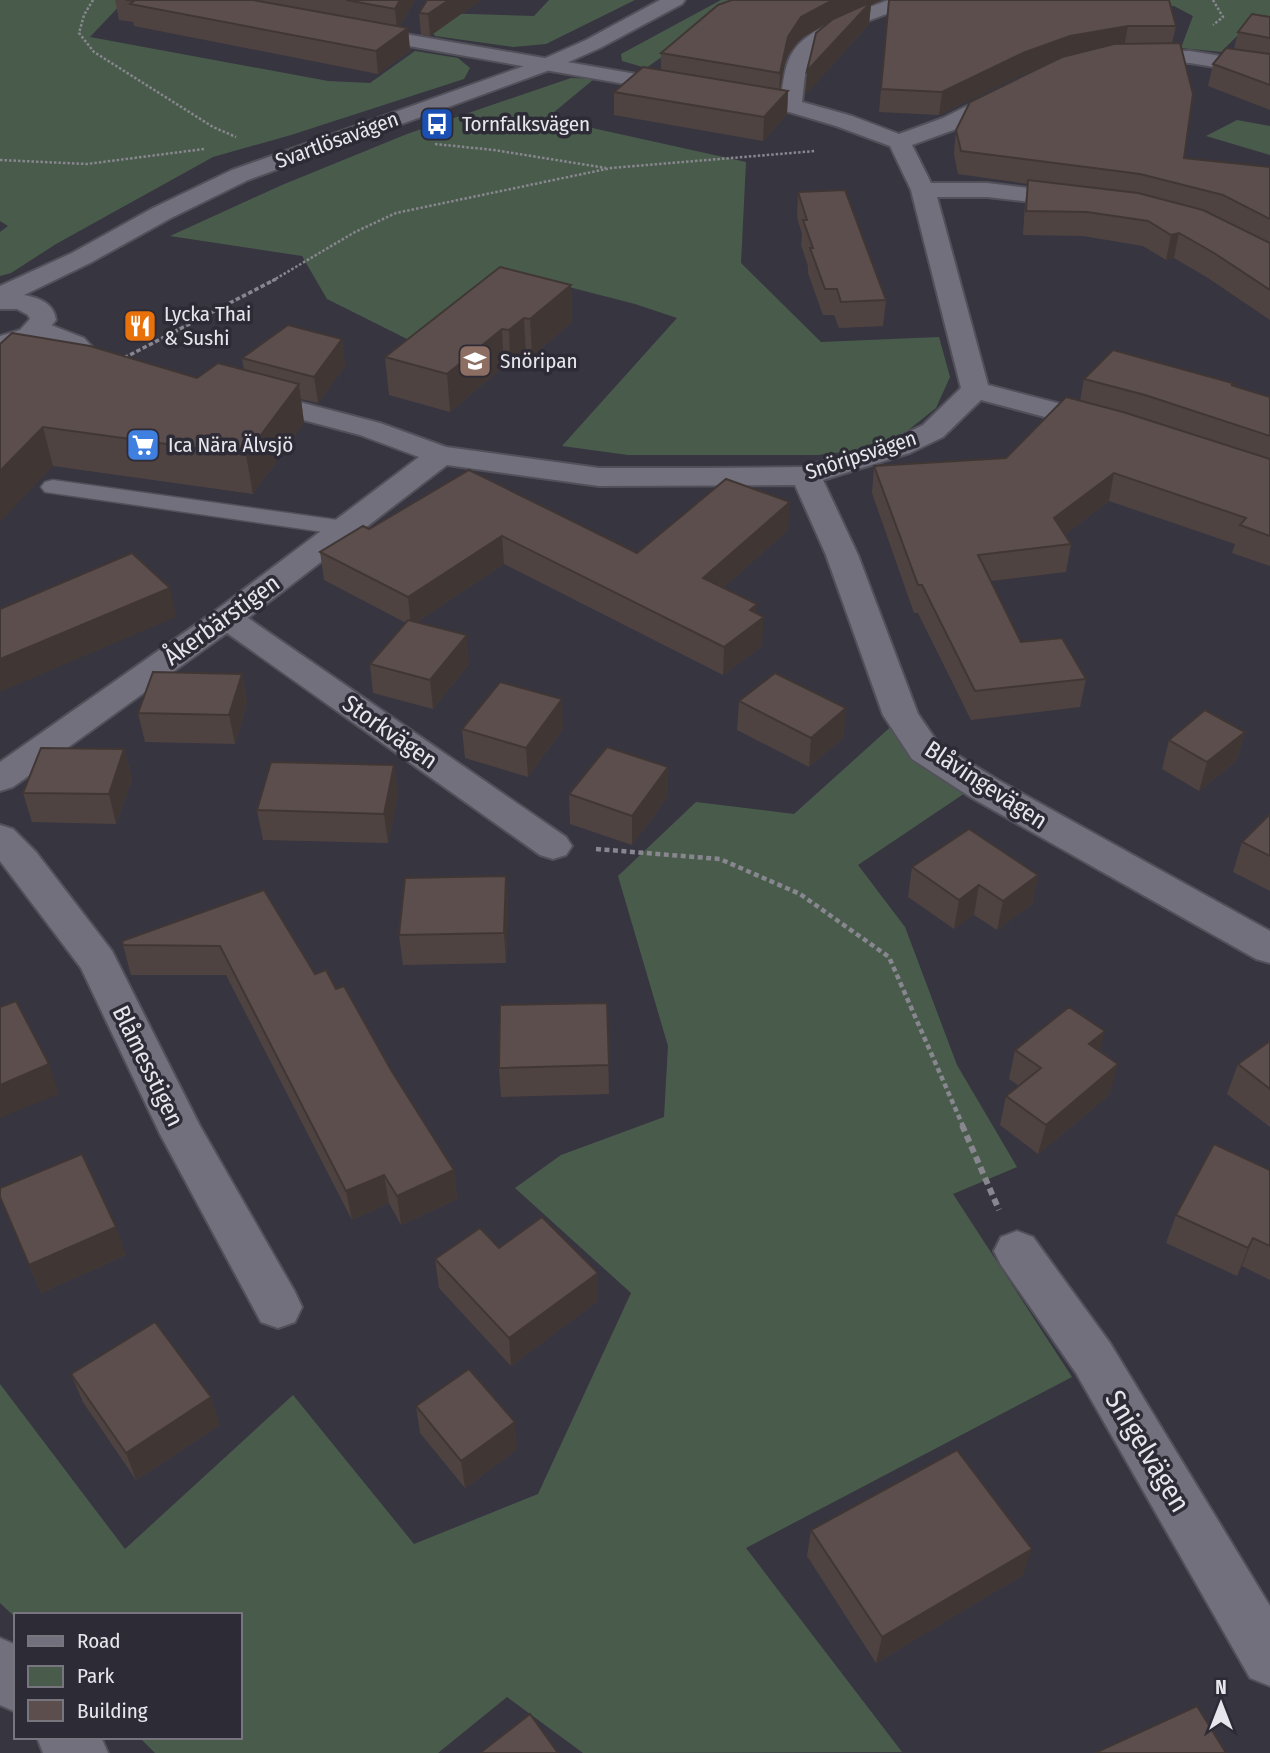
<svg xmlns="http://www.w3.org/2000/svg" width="1270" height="1753" font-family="'Fira Sans Condensed',sans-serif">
  <rect width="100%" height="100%" fill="#373540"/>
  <!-- green -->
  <g fill="#495c4c">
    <path d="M0 0H125L90 37 328 81 370 83 415 51 458 58 470 68 464 79 291 135 213 157 56 244 11 273 0 276V232L8 226 0 221Z"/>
    <path d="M549 0H635L546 44 513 47 435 36 431 30 439 13 534 16Z"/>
    <path d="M721 0H759L702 29 646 68 622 61 621 54Z"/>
    <path d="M1072 0H1270V17L1257 16 1221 52 1181 48 1193 16 1174 6H1119Z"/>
    <path d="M571 78 594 79 547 118 746 162 741 263 821 342 939 337 950 377 936 408 887 447 818 455H628L562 446 677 318 635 304 526 276 415 343 327 299 302 256 170 236 282 185 407 134Z"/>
    <path d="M1237 120 1270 126V155L1206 136Z"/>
    <path d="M895 723 968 791 858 865 905 927 957 1065 1017 1167 953 1194 1072 1377 746 1548 902 1752 583 1753 507 1697 438 1753H155L139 1737H240V1615H16V1618L0 1603V1384L125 1549 293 1395 414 1544 538 1494 631 1293 515 1188 561 1155 664 1117 668 1046 618 876 696 802 794 814Z"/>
  </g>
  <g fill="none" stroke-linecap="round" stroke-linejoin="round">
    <defs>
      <path id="lane" d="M53 480 345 521 353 523 357 528 353 533 345 535 45 492 41 487 45 482Z"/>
      <g id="street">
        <path d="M889 0H917L914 4C890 13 825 34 812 54 804 67 804 88 802 102L852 116 899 134 943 118 1001 89H1017L1020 94 1017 99 959 128 912 145 931 183H987L1086 195 1090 200 1086 205 1078 207 987 197H937L988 385 1115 418 1119 424 1115 430 1105 433 981 400 943 437 910 453 823 480 858 555 918 714 938 743 998 780 1270 931V963L1256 959 972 798 912 759 883 715 826 555 795 485 599 486 447 465 248 618 566 837 572 846 566 855 553 859 540 855 227 633 13 787 0 791V762L215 611 419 457 360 435 243 404 239 398 243 392 253 390 380 423 446 447 599 468H704L804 467 890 441 923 425 961 388 911 190 890 146 836 126 789 112 730 102 727 97 730 92 738 91 781 98C783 84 784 68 791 55 805 27 860 11 889 0Z"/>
        <path d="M359 26 682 82 690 83 693 88 690 93 682 94 352 36 349 32 352 28Z"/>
        <path d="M1132 51H1190L1270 64V76L1190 63 1125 61 1122 57 1125 53Z"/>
        <path d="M38 320 84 338 96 351 92 357C86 358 81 360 74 357 67 354 28 333 25 328L29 322Z"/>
        <path d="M0 825 13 829 36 852 112 951 200 1126 295 1292 302 1307 295 1322 278 1328 261 1322 160 1134 81 968 0 861Z"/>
        <path d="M1017 1231 1033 1237 1110 1343 1270 1606V1686L1250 1678 1076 1373 1001 1265 994 1251 1001 1237Z"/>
        <path d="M0 1638 16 1645V1712L0 1705Z"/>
        <path d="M37 1737H101L108 1753H43Z"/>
      </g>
      <path id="secondary" d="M660 0H685L682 4 600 48 555 68 248 180 171 218 90 263 24 295C39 298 54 303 56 320L38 342 0 353V336L20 330 30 319 28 315 17 309H0V286L72 253 153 208 232 170 541 60 586 40Z"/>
    </defs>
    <!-- lane casing -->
    <use href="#lane" stroke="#52515a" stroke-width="3"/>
    <!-- street casing -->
    <use href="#street" stroke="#52515a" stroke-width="4"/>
    <!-- secondary casing -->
    <use href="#secondary" stroke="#52515a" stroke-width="4"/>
    <!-- path-far3 -->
    <g stroke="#88868f" stroke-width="2.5" stroke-dasharray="2.5 2" stroke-linecap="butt">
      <path d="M93 0 84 15 79 33 94 52 213 127 236 137"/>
      <path d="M1213 0 1223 17 1213 25"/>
      <path d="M435 144 494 150 606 168"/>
      <path d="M0 160 87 164 204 149"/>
      <path d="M272 281 355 232 396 213 611 168 815 151"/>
    </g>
    <!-- path-far2 -->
    <path stroke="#88868f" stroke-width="3.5" stroke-dasharray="4.5 2.5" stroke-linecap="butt" d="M124 358 276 279"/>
    <!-- path-far1 -->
    <path stroke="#88868f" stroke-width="4.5" stroke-dasharray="5 3.5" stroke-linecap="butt" d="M596 849 720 859 800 894 889 957 963 1126"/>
    <!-- path -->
    <path stroke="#88868f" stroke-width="6" stroke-dasharray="7 4.5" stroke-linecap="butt" d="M962 1125 999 1210"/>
    <!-- lane -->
    <use href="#lane" fill="#72707d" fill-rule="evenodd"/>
    <!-- street -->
    <use href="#street" fill="#72707d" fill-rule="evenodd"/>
    <!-- secondary -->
    <use href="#secondary" fill="#72707d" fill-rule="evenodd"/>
  </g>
  <!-- wall -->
  <g fill="#4f4341">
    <path d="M115 0H415L399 27 408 28 410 51 378 74 134 26 133 22 119 20Z"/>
    <path d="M427 0H481L430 36 421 35 419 13Z"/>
    <path d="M732 0H882L871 5 869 24 806 94 807 71 829 22 800 39 786 58 780 90 788 91 787 114 763 141 614 115V92L661 70V53Z"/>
    <path d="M889 0 1176 26 1172 43 1184 158 1270 167V320L1208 278 1174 258 1166 260 1143 246 1083 236 1023 235 1025 204 1028 184 958 174 954 154 956 130 1042 67 1020 75 939 115 879 112Z"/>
    <path d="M1270 17V110L1208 86 1213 64 1234 49 1238 32Z"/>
    <path d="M798 192 886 300 883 326 839 328 834 315H823L808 273V266L801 245 802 234 797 217Z"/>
    <path d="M571 285 572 322 532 356 526 355 510 368 504 366 450 412 389 395 385 357Z"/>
    <path d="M342 339 345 366 318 403 301 399 304 423 253 494 53 466 0 344 197 378 244 370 242 358Z"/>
    <path d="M1084 379 1235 387 1270 397V566L1232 553 1235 544 1109 501 1065 534 1071 544 1066 572 991 581 1021 642 1086 679 1080 707 971 720 918 613H914L872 493 874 466 1006 458 1080 401Z"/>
    <path d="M469 470 637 553 788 530 723 588 757 613 762 646 723 675 504 564 417 622 469 664 433 709 373 693 370 664 406 623 324 580 320 552 369 529Z"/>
    <path d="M242 674 247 703 235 744 145 742 138 713Z"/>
    <path d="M739 701 844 737 809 767 737 730Z"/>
    <path d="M563 728 528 777 465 758 462 729Z"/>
    <path d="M1245 732 1236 761 1199 791 1162 769 1169 740Z"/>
    <path d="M124 749 132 779 116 824 32 822 23 793Z"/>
    <path d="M394 765 398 794 388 843 263 840 257 810Z"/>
    <path d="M569 794 668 796 632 845 570 824Z"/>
    <path d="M1270 814V891L1233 872 1242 842Z"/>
    <path d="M912 867 1038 875 1032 904 997 930 974 915 954 929 908 897Z"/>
    <path d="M506 876 508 906 506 963 403 965 399 935Z"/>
    <path d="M264 890 315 974 336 989 391 1070 454 1170 457 1199 401 1225 389 1203 352 1220 226 975H131L123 945Z"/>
    <path d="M607 1003 609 1094 501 1097 499 1068Z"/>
    <path d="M1270 1041V1127L1227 1094 1238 1064Z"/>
    <path d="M1015 1050 1100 1052 1110 1094 1038 1154 1000 1125 1006 1096 1019 1086 1009 1079Z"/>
    <path d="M1270 1170V1280L1242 1266 1237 1276 1166 1243 1176 1215Z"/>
    <path d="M0 1197 126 1255 41 1293Z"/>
    <path d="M435 1259 598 1301 511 1366 439 1288Z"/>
    <path d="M71 1374 220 1425 136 1480 83 1402Z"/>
    <path d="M416 1406 517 1449 465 1488 420 1433Z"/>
    <path d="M811 1530 1023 1575 876 1663 807 1556Z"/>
  </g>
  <!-- shaded-wall -->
  <g fill="#403735">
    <path d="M400 0H415L397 31 395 9Z"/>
    <path d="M449 0H481L430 36 428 14Z"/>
    <path d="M833 0H882L871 5 869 24 806 94 807 71 866 7 826 24 800 39 786 58 779 95 780 73 788 37 801 17Z"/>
    <path d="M1128 26 1124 47 1066 57 1020 75 939 115 942 92 1023 53 1070 36Z"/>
    <path d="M408 28 410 51 378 74 376 51Z"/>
    <path d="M788 91 787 114 763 141 764 117Z"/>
    <path d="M1179 233 1174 258 1166 260 1171 235Z"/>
    <path d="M571 285 572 322 532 356 530 319Z"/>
    <path d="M524 318 526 355 510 368 509 330Z"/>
    <path d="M502 329 504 366 450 412 447 374Z"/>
    <path d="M342 339 345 366 318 403 314 377Z"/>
    <path d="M299 384 304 423 253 494 246 455Z"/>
    <path d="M43 427 53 466 0 522V471Z"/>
    <path d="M1114 473 1109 501 1049 546 1054 518Z"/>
    <path d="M790 502 788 530 702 607 703 578Z"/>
    <path d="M502 536 504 564 411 626 408 597Z"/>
    <path d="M170 588 176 617 0 692V659Z"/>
    <path d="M757 604 756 622 764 617 762 646 723 675 724 647 750 610Z"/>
    <path d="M467 635 469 664 433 709 430 680Z"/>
    <path d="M242 674 247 703 235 744 229 715Z"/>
    <path d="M562 699 563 728 528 777 526 748Z"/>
    <path d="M846 708 844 737 809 767 811 738Z"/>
    <path d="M1245 732 1236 761 1199 791 1207 762Z"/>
    <path d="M124 749 132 779 116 824 109 794Z"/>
    <path d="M394 765 398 794 388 843 384 814Z"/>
    <path d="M668 767V796L632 845V816Z"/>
    <path d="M1038 875 1032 904 997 930 1003 901Z"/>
    <path d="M506 876 508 906 506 963 504 933Z"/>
    <path d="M979 885 974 915 954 929 959 900Z"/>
    <path d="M1105 1031 1097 1061 1089 1044Z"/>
    <path d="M49 1064 59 1094 0 1118V1085Z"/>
    <path d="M1118 1064 1110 1094 1038 1154 1046 1125Z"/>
    <path d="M454 1170 457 1199 401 1225 397 1196Z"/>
    <path d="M384 1175 389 1203 352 1220 346 1191Z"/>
    <path d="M116 1227 126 1255 41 1293 29 1265Z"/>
    <path d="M1253 1238 1242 1266 1237 1276 1248 1248Z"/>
    <path d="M598 1273V1301L511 1366 509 1338Z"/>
    <path d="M211 1397 220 1425 136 1480 126 1453Z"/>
    <path d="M515 1422 517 1449 465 1488 461 1461Z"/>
    <path d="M1032 1549 1023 1575 876 1663 882 1637Z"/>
  </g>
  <!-- building -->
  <g fill="#5c4e4c" stroke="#403735" stroke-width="2">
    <path d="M126 0H253L408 28 376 51 130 4 134 1Z"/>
    <path d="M346 0H400L395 9Z"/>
    <path d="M427 0H449L428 14 419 13Z"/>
    <path d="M732 0H833L801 17 788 37 780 73 661 53 718 5Z"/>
    <path d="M889 0H1169L1176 26H1128L1070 36 1023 53 942 92 881 89Z"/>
    <path d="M871 2 807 71 816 33 833 19Z"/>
    <path d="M1252 14 1270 17V38L1238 32Z"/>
    <path d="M1180 43 1193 94 1184 158 1270 167V219L1223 195 1140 174 961 151 956 130 970 102 1062 57 1114 44Z"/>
    <path d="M1226 48 1270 54V85L1213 64Z"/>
    <path d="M643 67 788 91 764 117 614 92Z"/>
    <path d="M1028 180 1138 193 1203 210 1270 243V290L1214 253 1179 233 1171 235 1148 221 1087 212 1026 211Z"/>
    <path d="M845 190 886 300 841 302 837 289H825L810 248H813L803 220H807L798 192Z"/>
    <path d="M500 267 571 285 530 319 524 318 509 330 502 329 447 374 385 357Z"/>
    <path d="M288 325 342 339 314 377 242 358Z"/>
    <path d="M12 333 90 346 197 378 218 363 299 384 246 455 43 427 0 471V344Z"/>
    <path d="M1113 350 1236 384 1231 385 1270 397V436L1145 395 1084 379Z"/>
    <path d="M1066 397 1123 412 1270 459V536L1240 525 1246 518 1114 473 1054 518 1071 544 978 555 1021 642 1062 638 1086 679 975 691 922 585H918L874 466 1006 458Z"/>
    <path d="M469 470 637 553 726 479 790 502 703 578 757 604 750 610 764 617 724 647 502 536 408 597 320 552 363 526 369 529Z"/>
    <path d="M132 553 170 588 0 659V609Z"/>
    <path d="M408 620 467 635 430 680 370 664Z"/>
    <path d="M153 672 242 674 229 715 138 713Z"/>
    <path d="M775 673 846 708 811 738 739 701Z"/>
    <path d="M500 682 562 699 526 748 462 729Z"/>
    <path d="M1205 710 1245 732 1207 762 1169 740Z"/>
    <path d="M607 747 668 767 632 816 569 794Z"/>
    <path d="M41 748 124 749 109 794 23 793Z"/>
    <path d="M271 762 394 765 384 814 257 810Z"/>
    <path d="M1270 814V856L1242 842Z"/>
    <path d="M969 829 1038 875 1003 901 979 885 959 900 912 867Z"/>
    <path d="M506 876 504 933 399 935 405 878Z"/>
    <path d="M264 890 315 974 326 970 336 989 344 986 391 1070 454 1170 397 1196 384 1175 346 1191 220 946 123 945 122 941Z"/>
    <path d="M16 1001 49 1064 0 1085V1007Z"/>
    <path d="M607 1003 609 1065 499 1068 500 1005Z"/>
    <path d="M1069 1007 1105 1031 1089 1044 1118 1064 1046 1125 1006 1096 1041 1068 1015 1050Z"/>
    <path d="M1270 1041V1089L1238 1064Z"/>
    <path d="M1214 1144 1270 1170V1246L1253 1238 1248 1248 1176 1215Z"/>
    <path d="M82 1154 116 1227 29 1265 0 1197V1188Z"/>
    <path d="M542 1217 598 1273 509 1338 435 1259 480 1228 499 1248Z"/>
    <path d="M155 1322 211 1397 126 1453 71 1374Z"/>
    <path d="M469 1369 515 1422 461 1461 416 1406Z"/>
    <path d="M957 1450 1032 1549 882 1637 811 1530Z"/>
    <path d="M1197 1706 1226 1753H1095Z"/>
    <path d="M530 1714 558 1753H480Z"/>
  </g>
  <!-- icons -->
  <defs>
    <symbol id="bus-square" viewBox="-11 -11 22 22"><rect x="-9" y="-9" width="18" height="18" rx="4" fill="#1a4fb4" stroke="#2d2b35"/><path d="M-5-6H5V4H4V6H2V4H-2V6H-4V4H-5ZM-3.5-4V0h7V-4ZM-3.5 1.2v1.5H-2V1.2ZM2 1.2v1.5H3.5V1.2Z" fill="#fff"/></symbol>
    <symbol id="restaurant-square" viewBox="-11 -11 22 22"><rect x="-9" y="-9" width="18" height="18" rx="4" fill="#e8710a" stroke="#2d2b35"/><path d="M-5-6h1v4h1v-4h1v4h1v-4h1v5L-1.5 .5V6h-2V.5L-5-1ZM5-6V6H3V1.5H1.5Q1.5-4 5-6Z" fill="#fff"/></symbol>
    <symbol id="school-square" viewBox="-11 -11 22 22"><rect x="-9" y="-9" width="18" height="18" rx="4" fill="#8d6e63" stroke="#2d2b35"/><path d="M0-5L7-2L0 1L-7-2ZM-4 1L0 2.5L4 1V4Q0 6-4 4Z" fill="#fff"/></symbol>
    <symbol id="supermarket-square" viewBox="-11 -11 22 22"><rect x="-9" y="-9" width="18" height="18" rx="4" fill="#3f7fe0" stroke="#2d2b35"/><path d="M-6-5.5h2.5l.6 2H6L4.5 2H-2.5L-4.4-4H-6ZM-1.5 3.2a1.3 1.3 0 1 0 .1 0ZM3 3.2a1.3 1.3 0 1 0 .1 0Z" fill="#fff"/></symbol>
  </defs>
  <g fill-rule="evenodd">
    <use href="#bus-square" x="418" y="105" width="38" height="38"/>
    <use href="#restaurant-square" x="121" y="307" width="38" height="38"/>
    <use href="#school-square" x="456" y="342" width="38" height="38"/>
    <use href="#supermarket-square" x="124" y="426" width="38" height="38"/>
  </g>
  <g text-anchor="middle" stroke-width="7" stroke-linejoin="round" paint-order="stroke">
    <!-- far-poi labels -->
    <g font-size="21" fill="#e7e6ed" stroke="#2d2b35" text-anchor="start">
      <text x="462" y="131">Tornfalksvägen</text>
      <text x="164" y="321">Lycka Thai<tspan x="164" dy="24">&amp; Sushi</tspan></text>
      <text x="500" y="368">Snöripan</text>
      <text x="168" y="452">Ica Nära Älvsjö</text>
    </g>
    <!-- far-street labels -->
    <g font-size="21" fill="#e7e6ed" stroke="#2d2b35">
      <text transform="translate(337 140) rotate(-20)" y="7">Svartlösavägen</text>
      <text transform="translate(861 455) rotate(-18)" y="7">Snöripsvägen</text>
    </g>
    <!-- street labels -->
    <g font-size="24" fill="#e7e6ed" stroke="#2d2b35">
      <text transform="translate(222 620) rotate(-36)" y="8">Åkerbärstigen</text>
      <text transform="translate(390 732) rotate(35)" y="8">Storkvägen</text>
      <text transform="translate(986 785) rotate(33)" y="8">Blåvingevägen</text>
      <text transform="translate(148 1066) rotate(64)" y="8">Blåmesstigen</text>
    </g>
    <!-- near-street labels -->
    <g font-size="28" fill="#e7e6ed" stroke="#2d2b35">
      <text transform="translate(1148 1451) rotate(59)" y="10">Snigelvägen</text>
    </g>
  </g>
  <!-- legend -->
  <rect x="14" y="1613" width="228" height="126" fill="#2d2b35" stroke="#77767f" stroke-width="2"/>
  <rect x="28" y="1636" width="35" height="10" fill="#72707d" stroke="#77767f" stroke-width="2"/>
  <text x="77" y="1648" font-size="21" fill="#e7e6ed">Road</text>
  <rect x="28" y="1666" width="35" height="21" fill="#495c4c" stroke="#77767f" stroke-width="2"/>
  <text x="77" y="1683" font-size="21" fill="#e7e6ed">Park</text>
  <rect x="28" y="1700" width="35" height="21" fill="#5c4e4c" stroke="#77767f" stroke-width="2"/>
  <text x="77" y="1718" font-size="21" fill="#e7e6ed">Building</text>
  <!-- north arrow -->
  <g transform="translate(1221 1704)" stroke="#2d2b35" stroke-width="5" paint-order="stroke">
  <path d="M0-5L12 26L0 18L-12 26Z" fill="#e7e6ed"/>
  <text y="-10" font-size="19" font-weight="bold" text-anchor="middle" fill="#e7e6ed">N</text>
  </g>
</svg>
